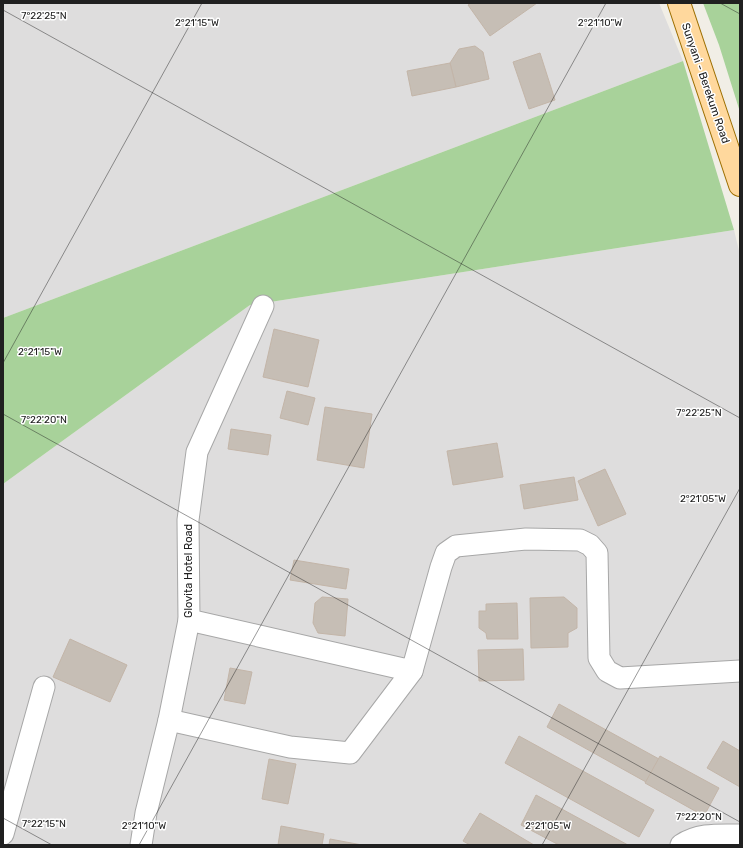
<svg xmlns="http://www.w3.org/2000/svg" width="743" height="848" font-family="Rubik,sans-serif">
  <rect width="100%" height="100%" fill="#f1eee6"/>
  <!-- residential -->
  <g fill="#dedddd">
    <path d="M3 3H659L683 61 3 318Z"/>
    <path d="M734 230 740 255V845H3V484L250 305Z"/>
  </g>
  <!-- forest -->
  <g fill="#a8d29a">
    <path d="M703 3H740V112L719 45Z"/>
    <path d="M683 61 734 230 250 305 3 484V318Z"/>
  </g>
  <!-- building -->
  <g fill="#c6beb5" stroke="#c3b5a8">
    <path d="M471 3H537L490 36 468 5Z"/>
    <path d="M475 46 483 52 489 79 456 87 450 63 459 49Z"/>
    <path d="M540 53 555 100 529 109 513 62Z"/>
    <path d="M450 63 456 87 412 96 407 71Z"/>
    <path d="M274 329 319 340 308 387 263 377Z"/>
    <path d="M287 391 315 398 308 425 280 418Z"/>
    <path d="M325 407 372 414 364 468 317 460Z"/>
    <path d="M231 429 271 435 268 455 228 449Z"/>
    <path d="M497 443 503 477 453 485 447 451Z"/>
    <path d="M605 469 626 514 598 526 578 481Z"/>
    <path d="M574 477 578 500 524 509 520 485Z"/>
    <path d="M294 560 349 569 346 589 290 580Z"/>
    <path d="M322 597 348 599 345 636 318 633 313 623 315 603Z"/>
    <path d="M564 597 577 608V628L568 633V647L531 648 530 598Z"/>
    <path d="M517 603 518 639H487L486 633 479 628V611H486V604Z"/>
    <path d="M70 639 127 665 110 702 53 677Z"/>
    <path d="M523 649 524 680 479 681 478 650Z"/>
    <path d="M230 668 252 672 245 704 224 700Z"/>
    <path d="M559 704 659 759 646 782 547 727Z"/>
    <path d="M519 736 654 810 639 837 505 763Z"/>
    <path d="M723 741 740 751V787L707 768Z"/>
    <path d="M660 756 719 788 704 816 645 783Z"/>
    <path d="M269 759 296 764 288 804 262 799Z"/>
    <path d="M536 795 628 845H559L521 825Z"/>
    <path d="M480 813 534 845H470L463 841Z"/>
    <path d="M281 826 324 834 322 845H278Z"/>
    <path d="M330 839 362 845H329Z"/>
  </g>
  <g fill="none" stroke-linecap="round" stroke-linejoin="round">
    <defs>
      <g id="minor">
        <path d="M189 620 412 671 441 567 446 553 456 546 526 539 580 540 590 545 597 553 599 658 607 671 620 678 740 671"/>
        <path d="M169 720 290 747 350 753 412 671"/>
        <path d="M3 834 44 687"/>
        <path d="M141 845 146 813 169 720 189 620 188 520 197 452 263 306"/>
        <path d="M681 845C699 833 719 835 740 835"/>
      </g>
      <path id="major" d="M679 3 740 185"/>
    </defs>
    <!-- minor casing -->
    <use href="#minor" stroke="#a7a7a7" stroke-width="23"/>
    <!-- major casing -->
    <use href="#major" stroke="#9c6e00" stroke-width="24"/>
    <!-- minor -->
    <use href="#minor" stroke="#fff" stroke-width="21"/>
    <!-- major -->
    <use href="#major" stroke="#ffd89d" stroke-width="22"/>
  </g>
  <!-- ticks -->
  <path fill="none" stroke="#202020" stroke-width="1" stroke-opacity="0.45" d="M720 3 740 14M3 10 740 418M3 363 202 3M3 414 740 822M3 818 52 845M139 845 606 3M542 845 740 488"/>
  <g text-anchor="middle" stroke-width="3" stroke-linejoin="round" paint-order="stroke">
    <!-- street labels -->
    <g font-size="11" fill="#202020" stroke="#fff">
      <text transform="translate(706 83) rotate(71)" y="4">Sunyani - Berekum Road</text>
      <text transform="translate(188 571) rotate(-90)" y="4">Glovita Hotel Road</text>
    </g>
  </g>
  <g font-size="10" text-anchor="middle" fill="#202020" stroke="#fff" stroke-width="3" stroke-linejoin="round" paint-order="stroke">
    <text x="44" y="19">7°22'25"N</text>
    <text x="197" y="26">2°21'15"W</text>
    <text x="600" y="26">2°21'10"W</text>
    <text x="40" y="355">2°21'15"W</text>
    <text x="699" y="416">7°22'25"N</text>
    <text x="44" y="423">7°22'20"N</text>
    <text x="703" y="502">2°21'05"W</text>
    <text x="699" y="820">7°22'20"N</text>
    <text x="44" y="827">7°22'15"N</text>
    <text x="144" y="829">2°21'10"W</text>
    <text x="548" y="829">2°21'05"W</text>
  </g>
  <!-- border -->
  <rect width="743" height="848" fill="none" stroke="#202020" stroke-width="8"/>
</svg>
